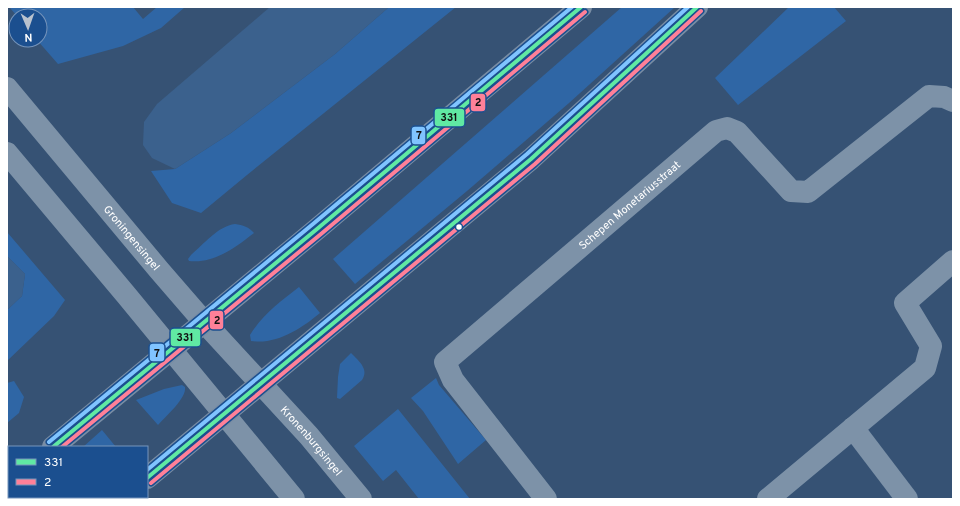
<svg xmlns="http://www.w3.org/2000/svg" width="960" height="506" font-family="Overpass,sans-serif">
  <rect width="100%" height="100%" fill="#365274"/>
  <!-- green -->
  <g fill="#2f66a5">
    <path d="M11 7H133L143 19 157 7H185L161 28 123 46 58 64 37 40H40V16H17L10 8Z"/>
    <path d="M389 7H456L247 175 201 213 172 203 151 171 175 169 231 133 335 54Z"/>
    <path d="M622 7H675L569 103 467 191 355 284 333 259Z"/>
    <path d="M789 7H834L846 21 738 105 715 78Z"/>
    <path d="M235 224C243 225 249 227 254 233 236 247 214 264 189 261L188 259 191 255C204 244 218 226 235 224Z"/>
    <path d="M7 232 65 300 54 316 7 361V310L22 296 25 274 7 256Z"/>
    <path d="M299 287 320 313C302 328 277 345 251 341L250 335C262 315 281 301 299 287Z"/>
    <path d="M351 353 353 355C360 362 369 370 362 380L340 399 337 398 338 377 340 364Z"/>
    <path d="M436 378 439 385 486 440 458 464 423 411 411 398Z"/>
    <path d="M14 381 24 397 19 413 7 423V383Z"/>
    <path d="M182 385 185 387C187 398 165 417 158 425L136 400 164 389Z"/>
    <path d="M398 409 470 499H419L396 470 383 481 354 446Z"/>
    <path d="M102 430 116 447H83Z"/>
  </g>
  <!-- water -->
  <g fill="#3b618d">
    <path d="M270 7H389L335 54 231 133 175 169 152 158 143 145 144 122 157 104Z"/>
    <path d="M7 256 25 274 22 296 7 310Z"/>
  </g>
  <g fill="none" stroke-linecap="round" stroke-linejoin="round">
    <!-- minor -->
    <g stroke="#7d92a8" stroke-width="22">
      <path d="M853 428 907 499"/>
      <path id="s1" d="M546 499 453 380 445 362 716 131 727 128 737 132 791 191 808 192 929 96 944 97 953 101"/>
      <path d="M768 499 925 368 931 346 905 303 953 261"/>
    </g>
    <!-- tertiary -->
    <g stroke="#7d92a8" stroke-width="22">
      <path id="s2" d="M7 88 159 270 204 322 309 436 361 499"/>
      <path d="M7 153 127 296 294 499"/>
    </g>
    <!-- secondary -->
    <g stroke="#798da4" stroke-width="22">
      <path d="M53 447 317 229 581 7"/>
      <path d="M147 478 531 159 697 7"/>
      <path d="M7 485 9 483"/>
      <path d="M122 499 124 497"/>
    </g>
    <defs>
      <g id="bus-1">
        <path d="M53 447 317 229 581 7"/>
        <path d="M147 478 531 159 697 7"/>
      </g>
      <g id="bus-2">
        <path d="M62 447 321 234 585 12"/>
        <path d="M151 483 535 164 701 11"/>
      </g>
      <g id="bus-3">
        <path d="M49 442 313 224 572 7"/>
        <path d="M147 470 527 154 688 7"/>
      </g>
    </defs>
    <!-- bus-1 casing -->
    <use href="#bus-1" stroke="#1b4f8f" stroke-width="7"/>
    <!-- bus-2 casing -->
    <use href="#bus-2" stroke="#1b4f8f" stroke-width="7"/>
    <!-- bus-3 casing -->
    <use href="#bus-3" stroke="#1b4f8f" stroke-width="7"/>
    <!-- bus-1 -->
    <use href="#bus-1" stroke="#60e9a3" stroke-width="4"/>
    <!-- bus-2 -->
    <use href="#bus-2" stroke="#ff8098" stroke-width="4"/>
    <!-- bus-3 -->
    <use href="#bus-3" stroke="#80c4ff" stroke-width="4"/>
  </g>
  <!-- markers -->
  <circle fill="#fff" stroke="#1b4f8f" stroke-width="1.5" cx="459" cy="227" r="3.5"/>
  <g text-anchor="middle" stroke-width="3.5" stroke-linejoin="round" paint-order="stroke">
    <!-- street labels -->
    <g font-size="11" fill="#fff" stroke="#1b4f8f">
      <text dy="4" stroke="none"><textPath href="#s1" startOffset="413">Schepen Monetariusstraat</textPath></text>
      <text dy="4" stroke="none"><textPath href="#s2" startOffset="195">Groningensingel</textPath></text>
      <text dy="4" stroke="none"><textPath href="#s2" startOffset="466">Kronenburgsingel</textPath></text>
    </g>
  </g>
  <g stroke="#1b4f8f" stroke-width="1.5">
    <rect x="470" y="93" width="16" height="19" rx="4" fill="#ff8098"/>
    <rect x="434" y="108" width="31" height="19" rx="4" fill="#60e9a3"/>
    <rect x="411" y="126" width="15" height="19" rx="4" fill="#80c4ff"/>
    <rect x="209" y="310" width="15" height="20" rx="4" fill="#ff8098"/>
    <rect x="170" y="328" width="31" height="19" rx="4" fill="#60e9a3"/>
    <rect x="149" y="343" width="16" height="19" rx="4" fill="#80c4ff"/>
  </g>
  <g font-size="11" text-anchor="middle" font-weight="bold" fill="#111">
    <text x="478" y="106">2</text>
    <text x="449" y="121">331</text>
    <text x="419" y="139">7</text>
    <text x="217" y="324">2</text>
    <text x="185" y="341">331</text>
    <text x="157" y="357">7</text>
  </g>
  <!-- border -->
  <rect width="960" height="506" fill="none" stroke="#ffffff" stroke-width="16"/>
  <!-- legend -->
  <rect x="8" y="446" width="140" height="52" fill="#1b4f8f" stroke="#7695bc"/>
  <rect x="16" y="459" width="20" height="6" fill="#60e9a3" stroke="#7695bc"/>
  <text x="44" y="466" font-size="12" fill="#ffffff">331</text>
  <rect x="16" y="479" width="20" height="6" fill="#ff8098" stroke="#7695bc"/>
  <text x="44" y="486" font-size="12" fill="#ffffff">2</text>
  <!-- north arrow -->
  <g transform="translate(28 28) rotate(178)"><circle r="19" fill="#1b4f8f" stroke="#7695bc"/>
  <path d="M0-3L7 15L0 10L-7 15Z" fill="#b9c2ce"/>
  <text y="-6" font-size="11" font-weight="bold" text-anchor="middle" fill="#ffffff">N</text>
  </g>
</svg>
